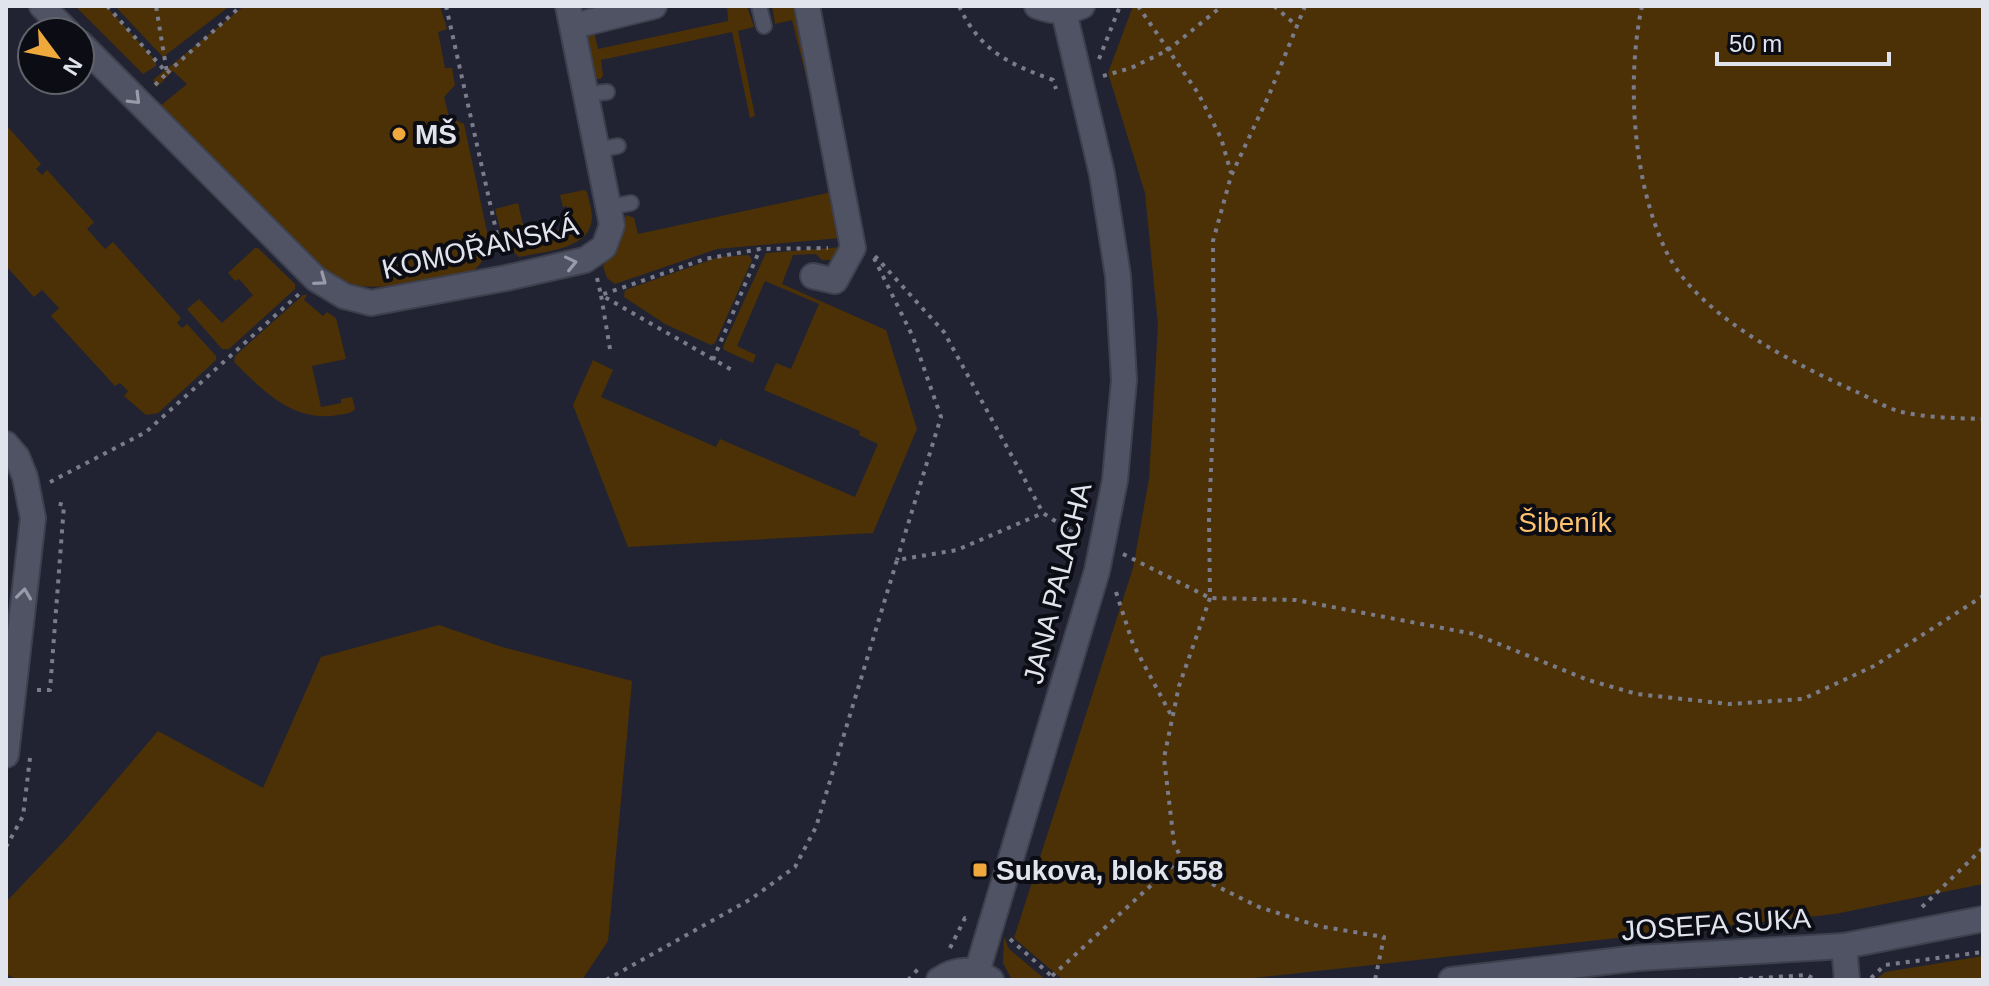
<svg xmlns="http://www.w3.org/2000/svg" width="1989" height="986" font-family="Helvetica,sans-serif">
  <rect width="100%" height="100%" fill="#212332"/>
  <!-- green -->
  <g fill="#4c3106">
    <path d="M75 6H106L156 61V66L143 74Z"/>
    <path d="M115 6H230L163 57Z"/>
    <path d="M244 6H440L447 29 438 32 445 68H452L455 85 444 97 449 117 464 124 489 241C482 275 468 275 437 279 405 283 371 293 340 281 323 274 299 246 285 232 243 191 201 149 159 107L187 84 173 71 157 87 153 80Z"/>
    <path d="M727 6H747L754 27 738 31 755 116 750 118 732 32 601 60 603 75 601 79H597L593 72 585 39 587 34 591 32 595 36 598 49 728 21Z"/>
    <path d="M772 6H793L804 15 819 98 813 104 792 20 775 24Z"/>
    <path d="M1133 6H1983V884L1835 914 1236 980H1063L1014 938 1133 568 1149 479 1158 325 1145 193 1108 73Z"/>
    <path d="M6 125 41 164 36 169 42 175 47 170 94 222 87 229 105 249 113 242 181 318 177 323 182 328 187 324 216 356V360L158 413 146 415 124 396 128 391 120 383 115 386 51 316 59 308 42 290 34 297 6 266Z"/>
    <path d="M584 190 587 192C589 201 594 214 591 224 585 250 541 252 519 257L504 243 495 209 518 203 526 237 571 227 567 206 563 207 560 195Z"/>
    <path d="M832 192 841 238 717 249 615 284 607 278 603 266 616 245 623 220 627 215 634 218 638 234Z"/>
    <path d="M843 247 838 260H822L816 254 793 255 782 284 886 330 917 429 873 533 628 547 573 405 593 360 613 370 601 397 716 447 720 439 855 497 878 444 859 435 860 431 764 390 776 363 791 369 819 304 765 281 737 346 756 355 753 363 724 350 723 347 766 253Z"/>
    <path d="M255 248H258L295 284V289L229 349H222L187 309 199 299 222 323 253 295 239 279 235 281 228 273Z"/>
    <path d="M749 255 752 260 715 343 711 345 665 324 624 297 625 290 719 257Z"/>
    <path d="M303 295H307L304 300 323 316 327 312 336 318 346 359 312 366 321 407 341 403V399L352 397 355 409C350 414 345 414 338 415 294 423 263 391 234 362L235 356Z"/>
    <path d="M439 625 502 647 632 681 608 941 582 980H18L6 974V902L68 837 158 731 263 788 321 657Z"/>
    <path d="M1004 937 1009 949 1046 980H1012L1003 963Z"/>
    <path d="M1983 956V980H1875L1885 972Z"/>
  </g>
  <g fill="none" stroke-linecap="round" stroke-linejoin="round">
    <defs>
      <g id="service">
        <path d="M759 6 764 26"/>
        <path d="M586 94 607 92"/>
        <path d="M597 150 618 146"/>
        <path d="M609 207 631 203"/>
      </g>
      <g id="minor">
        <path d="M42 6 68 32"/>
        <path d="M807 6 853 248 835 281 813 276"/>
        <path d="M573 26 654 6"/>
        <path d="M80 43 316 279 344 296 371 303 506 278 585 260 604 247 612 225 568 6"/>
        <path d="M6 444 17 457 25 477 33 518 6 755"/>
        <path d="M1844 946 1847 980"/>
        <path d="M1451 980 1638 958 1844 946 1983 919"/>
      </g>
      <g id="tertiary">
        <path d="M1037 6C1053 12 1066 13 1082 6"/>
        <path d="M977 972 1097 571 1115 480 1124 380 1118 276 1102 174 1064 12"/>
        <path d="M939 980C957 968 974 968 991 980"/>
      </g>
    </defs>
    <!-- service casing -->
    <use href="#service" stroke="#3e404d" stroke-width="18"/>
    <!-- minor casing -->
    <use href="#minor" stroke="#3e404d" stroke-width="28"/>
    <!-- tertiary casing -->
    <use href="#tertiary" stroke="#3e404d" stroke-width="28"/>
    <!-- path -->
    <g stroke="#7a7c89" stroke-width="4" stroke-dasharray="4 6" stroke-linecap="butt">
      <path d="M107 6 167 73 241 6"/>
      <path d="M446 6 502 257"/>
      <path d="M959 6C980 51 1009 64 1053 80L1056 89"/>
      <path d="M1138 6 1198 93 1221 138 1231 173"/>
      <path d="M1274 6 1296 25"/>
      <path d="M1305 6 1269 95 1231 176 1213 241 1214 400 1209 517 1210 598 1179 686 1164 758 1174 843 1181 858 1202 879 1259 907 1318 926 1384 937 1375 980"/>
      <path d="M1642 6C1626 80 1633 182 1666 251 1698 317 1795 364 1859 393 1872 399 1885 407 1898 411 1924 418 1956 418 1983 419"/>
      <path d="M1099 59 1120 6"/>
      <path d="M1103 76 1131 68 1168 50 1222 6"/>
      <path d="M155 85 167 73 156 6"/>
      <path d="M875 256 944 332 1043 513 1081 538"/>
      <path d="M874 258 913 337 941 417 897 560"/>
      <path d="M597 278 601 295 705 259 760 249 828 248"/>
      <path d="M610 349 601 295 732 370"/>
      <path d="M713 360 760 249"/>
      <path d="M50 482 146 432 299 294"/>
      <path d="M1066 528 1081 507 1086 505"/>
      <path d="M1123 554 1210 598 1296 600 1474 634 1588 680 1637 694 1729 704 1803 699 1874 666 1983 596"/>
      <path d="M1116 592 1133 644 1171 715"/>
      <path d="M37 690H50L64 505 53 502"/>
      <path d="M6 847 23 816 30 758"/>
      <path d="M1922 907 1983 848"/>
      <path d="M1010 939 1056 980"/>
      <path d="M950 948 965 918 970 919"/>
      <path d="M1052 976 1181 858"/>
      <path d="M1871 978 1885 965 1983 952"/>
      <path d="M606 980 751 899 795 867 816 827 897 560 957 550 1043 513"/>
      <path d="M908 980 919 968"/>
      <path d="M1729 980 1807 975 1816 980"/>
    </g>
    <!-- service -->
    <use href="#service" stroke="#505364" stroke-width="14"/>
    <!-- minor -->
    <use href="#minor" stroke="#505364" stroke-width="24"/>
    <!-- tertiary -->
    <use href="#tertiary" stroke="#505364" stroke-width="24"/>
  </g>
  <!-- one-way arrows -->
  <defs><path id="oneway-chevron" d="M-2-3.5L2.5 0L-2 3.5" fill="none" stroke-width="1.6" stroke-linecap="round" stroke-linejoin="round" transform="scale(2)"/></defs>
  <g stroke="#989ba8">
    <use href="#oneway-chevron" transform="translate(135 99) rotate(45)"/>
    <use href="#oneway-chevron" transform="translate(571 263) rotate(-13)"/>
    <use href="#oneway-chevron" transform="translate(321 280) rotate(36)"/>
    <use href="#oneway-chevron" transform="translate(24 594) rotate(-83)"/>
  </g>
  <!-- markers -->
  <g fill="#eea83c" stroke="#0c0d14" stroke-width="3">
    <circle cx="399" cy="134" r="8"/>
    <rect x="972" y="862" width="16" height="16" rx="4"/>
  </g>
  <g text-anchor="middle" stroke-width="8" stroke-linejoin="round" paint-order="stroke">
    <!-- poi labels -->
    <g font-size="28" font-weight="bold" fill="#e1e3ed" stroke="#0c0d14" text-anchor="start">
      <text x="415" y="144">MŠ</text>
      <text x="996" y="880">Sukova, blok 558</text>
    </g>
    <!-- street labels -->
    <g font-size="28" fill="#e1e3ed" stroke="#0c0d14">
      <text transform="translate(480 247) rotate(-13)" y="10">KOMOŘANSKÁ</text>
      <text transform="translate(1057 583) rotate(-76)" y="10">JANA PALACHA</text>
      <text transform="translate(1716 924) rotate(-4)" y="10">JOSEFA SUKA</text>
    </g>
    <!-- park labels -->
    <g font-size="28" fill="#fdc16f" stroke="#0c0d14">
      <text x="1565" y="532">Šibeník</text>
    </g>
  </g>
  <!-- border -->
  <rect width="1989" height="986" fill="none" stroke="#e1e3ed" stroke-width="16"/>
  <!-- north arrow -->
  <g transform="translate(56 56) rotate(122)"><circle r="38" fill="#0c0d14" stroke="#61636b" stroke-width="2"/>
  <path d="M0-6L14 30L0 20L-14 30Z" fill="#eea83c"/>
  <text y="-12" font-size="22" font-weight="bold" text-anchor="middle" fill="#e1e3ed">N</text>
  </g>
  <!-- scale -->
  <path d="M1717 52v12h172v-12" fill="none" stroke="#e1e3ed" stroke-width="4"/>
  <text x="1729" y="52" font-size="24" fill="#e1e3ed" stroke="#0c0d14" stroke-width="6" paint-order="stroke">50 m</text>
</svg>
